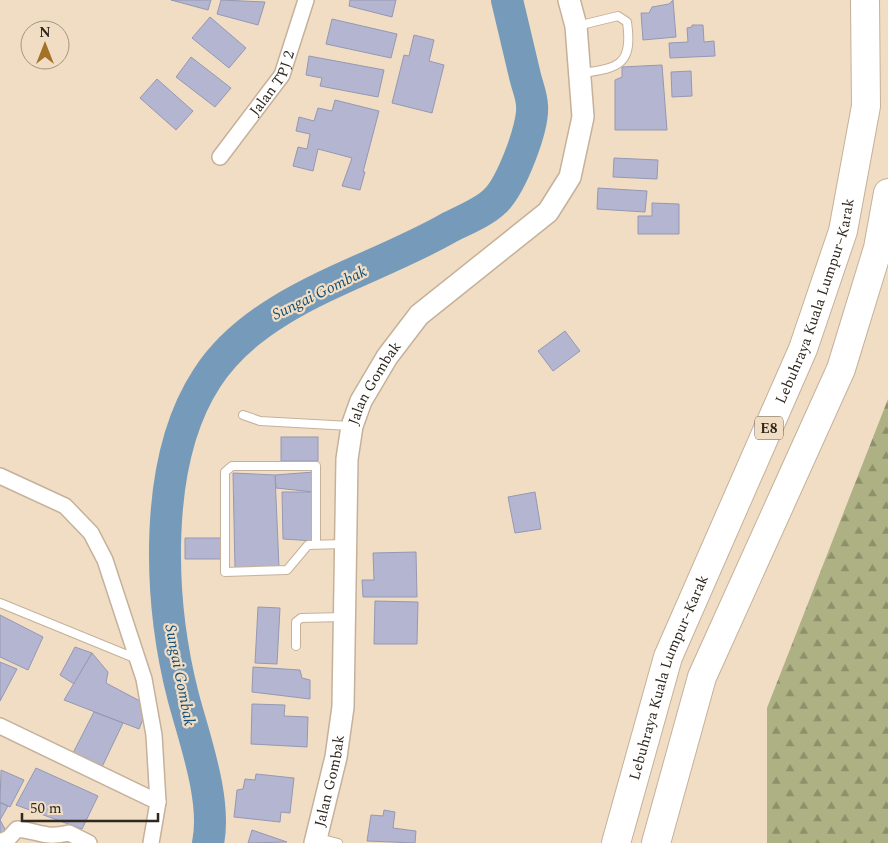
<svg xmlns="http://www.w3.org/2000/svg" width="888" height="843" font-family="Spectral,serif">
  <defs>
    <pattern id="forest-firs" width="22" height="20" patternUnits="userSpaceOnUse" patternTransform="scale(1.25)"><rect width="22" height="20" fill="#aeb183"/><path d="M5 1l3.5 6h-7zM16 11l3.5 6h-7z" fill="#8e906b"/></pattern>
  </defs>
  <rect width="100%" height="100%" fill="#f1ddc4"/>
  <!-- forest -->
  <path fill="url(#forest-firs)" d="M888 399V843H767V708Z"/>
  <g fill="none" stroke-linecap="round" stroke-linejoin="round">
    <!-- river -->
    <path stroke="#769bba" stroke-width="32" d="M208 843C217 800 194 738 183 696 159 602 152 462 207 378 258 298 371 273 450 227 464 220 484 212 495 201 511 186 534 127 532 106 532 96 527 85 525 76 519 51 513 25 507 0"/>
  </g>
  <!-- building -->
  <g fill="#b3b5d1" stroke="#9598b3">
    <path d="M171 0H211L208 10Z"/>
    <path d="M221 0 265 2 258 25 217 14Z"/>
    <path d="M350 0H396L392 17 349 6Z"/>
    <path d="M673 0 676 37 643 40 641 13H649L652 7 669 4Z"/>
    <path d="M210 17 246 48 229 68 192 38Z"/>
    <path d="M332 19 397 34 391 58 326 44Z"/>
    <path d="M692 25H703L704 42 714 41 715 56 670 58 669 43 688 42 687 28 692 27Z"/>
    <path d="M414 35 434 40 429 61 444 65 432 113 392 103 404 55 409 56Z"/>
    <path d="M309 56 384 70 378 97 320 86 322 78 306 75Z"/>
    <path d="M191 57 231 88 215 107 176 77Z"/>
    <path d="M662 65 667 130H615V80L622 77V67Z"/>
    <path d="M691 71 692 96 672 97 671 72Z"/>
    <path d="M157 79 193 111 176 130 140 98Z"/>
    <path d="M335 100 379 111 363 172H365L360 190 342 186 352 158 318 149 313 171 293 166 298 147 307 149 310 134 296 131 299 117 314 121 318 108 332 111Z"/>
    <path d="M614 158 658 160 657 179 613 177Z"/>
    <path d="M598 188 647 191 645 212 597 209Z"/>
    <path d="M652 203 679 204V234H638V216H652Z"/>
    <path d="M565 331 580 351 553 371 538 351Z"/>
    <rect x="281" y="437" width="37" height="24"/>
    <path d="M314 472V492L276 488 275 475Z"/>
    <path d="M233 473 275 475 279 567 235 569Z"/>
    <path d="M282 492H314L315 541 283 539Z"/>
    <path d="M535 492 541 529 515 533 508 497Z"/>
    <path d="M185 538H224L223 559H185Z"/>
    <path d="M416 552 417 597H363L362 580H374L373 553Z"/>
    <path d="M375 601 418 602 417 644H374Z"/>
    <path d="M258 607 280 608 277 664 255 663Z"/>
    <path d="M0 615 43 637 28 670 0 657Z"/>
    <path d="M75 647 92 653 74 684 60 675Z"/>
    <path d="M92 653 108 672 106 683 140 701 145 714 139 729 64 700Z"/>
    <path d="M0 662 17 669 0 701Z"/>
    <path d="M253 667 300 670 302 678 310 680V699L252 692Z"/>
    <path d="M252 704 285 705 284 716 308 717 307 747 251 744Z"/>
    <path d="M94 712 123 723 102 767 73 753Z"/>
    <path d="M36 768 98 796 82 829 16 805Z"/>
    <path d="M1 770 24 780 10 807 0 802Z"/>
    <path d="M256 774 294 778 290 813 281 812 280 822 234 817 237 790 243 789 245 779 255 780Z"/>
    <path d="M0 803 8 806 0 820 6 831 0 839Z"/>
    <path d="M384 810 395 812 393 828 416 831 415 843 367 841 371 815 383 816Z"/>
    <path d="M252 830 287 842 248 843Z"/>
  </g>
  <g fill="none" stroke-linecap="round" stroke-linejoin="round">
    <defs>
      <g id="service">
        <path d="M577 26 618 16 627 22C633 64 620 68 582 73"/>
        <path d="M243 415 260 421 350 426"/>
        <path d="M316 544V466H232L225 472V572L287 570 308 545 343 544"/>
        <path d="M0 603 137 659"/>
        <path d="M296 646V622L301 618 344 617"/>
        <path d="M319 838 338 843"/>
      </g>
      <g id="minor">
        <path id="s1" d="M220 157 282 75 306 0"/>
        <path d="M0 476 65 506 91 533 105 560 144 679 154 735 158 802 151 843"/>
        <path d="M0 726 158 802"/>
        <path d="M0 842 9 838 17 829C40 831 43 839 69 833L89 843"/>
      </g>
      <g id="secondary">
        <path id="s2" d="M315 843 336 757 343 707 347 459 352 426 361 401 387 357 419 315 548 212 570 177 583 117 576 26 569 0"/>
      </g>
      <g id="motorway">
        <path id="s3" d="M616 843 668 657 803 349 843 231 866 106 865 0"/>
        <path d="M656 843 702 677 841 369 878 248 888 193"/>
      </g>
    </defs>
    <!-- service casing -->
    <use href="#service" stroke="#c5b19a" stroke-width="10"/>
    <!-- minor casing -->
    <use href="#minor" stroke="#c5b19a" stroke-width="18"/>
    <!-- secondary casing -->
    <use href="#secondary" stroke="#c5b19a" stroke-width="24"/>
    <!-- motorway casing -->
    <use href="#motorway" stroke="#c5b19a" stroke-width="30"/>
    <!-- service -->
    <use href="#service" stroke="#fff" stroke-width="8"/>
    <!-- minor -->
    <use href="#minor" stroke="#fff" stroke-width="15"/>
    <!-- secondary -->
    <use href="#secondary" stroke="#fff" stroke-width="21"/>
    <!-- motorway -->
    <use href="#motorway" stroke="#fff" stroke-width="28"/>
  </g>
  <g text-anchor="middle" stroke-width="4.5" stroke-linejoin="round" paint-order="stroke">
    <!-- shield labels -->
    <rect fill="#f1ddc4" stroke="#695e50" stroke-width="1" x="755" y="416.5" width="28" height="23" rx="4"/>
    <g font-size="14" font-weight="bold" fill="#2f281f">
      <text x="769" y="433">E8</text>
    </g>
    <!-- street labels -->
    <g font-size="15" fill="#2f281f" stroke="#f1ddc4">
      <text dy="5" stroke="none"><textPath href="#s1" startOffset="91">Jalan TPJ 2</textPath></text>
      <text dy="5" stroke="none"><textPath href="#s3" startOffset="579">Lebuhraya Kuala Lumpur–Karak</textPath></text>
      <text dy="5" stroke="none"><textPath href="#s2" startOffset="469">Jalan Gombak</textPath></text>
      <text dy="5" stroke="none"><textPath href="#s3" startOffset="174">Lebuhraya Kuala Lumpur–Karak</textPath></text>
      <text dy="5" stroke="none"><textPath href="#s2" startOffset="64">Jalan Gombak</textPath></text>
    </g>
    <!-- water labels -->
    <g font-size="16" font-style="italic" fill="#104f78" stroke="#f1ddc4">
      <text transform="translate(319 292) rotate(-26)" y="6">Sungai Gombak</text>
      <text transform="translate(181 675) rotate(79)" y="6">Sungai Gombak</text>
    </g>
  </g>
  <!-- north arrow -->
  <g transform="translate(45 45)"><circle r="24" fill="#f1ddc4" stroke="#a39582"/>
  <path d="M0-4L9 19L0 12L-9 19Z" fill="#a37227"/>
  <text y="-8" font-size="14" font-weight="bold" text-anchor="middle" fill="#2f281f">N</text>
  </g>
  <!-- scale -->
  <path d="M22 813v8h136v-8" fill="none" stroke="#2f281f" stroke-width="2.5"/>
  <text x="30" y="813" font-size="15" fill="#2f281f" stroke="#f1ddc4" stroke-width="4" paint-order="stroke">50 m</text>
</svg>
